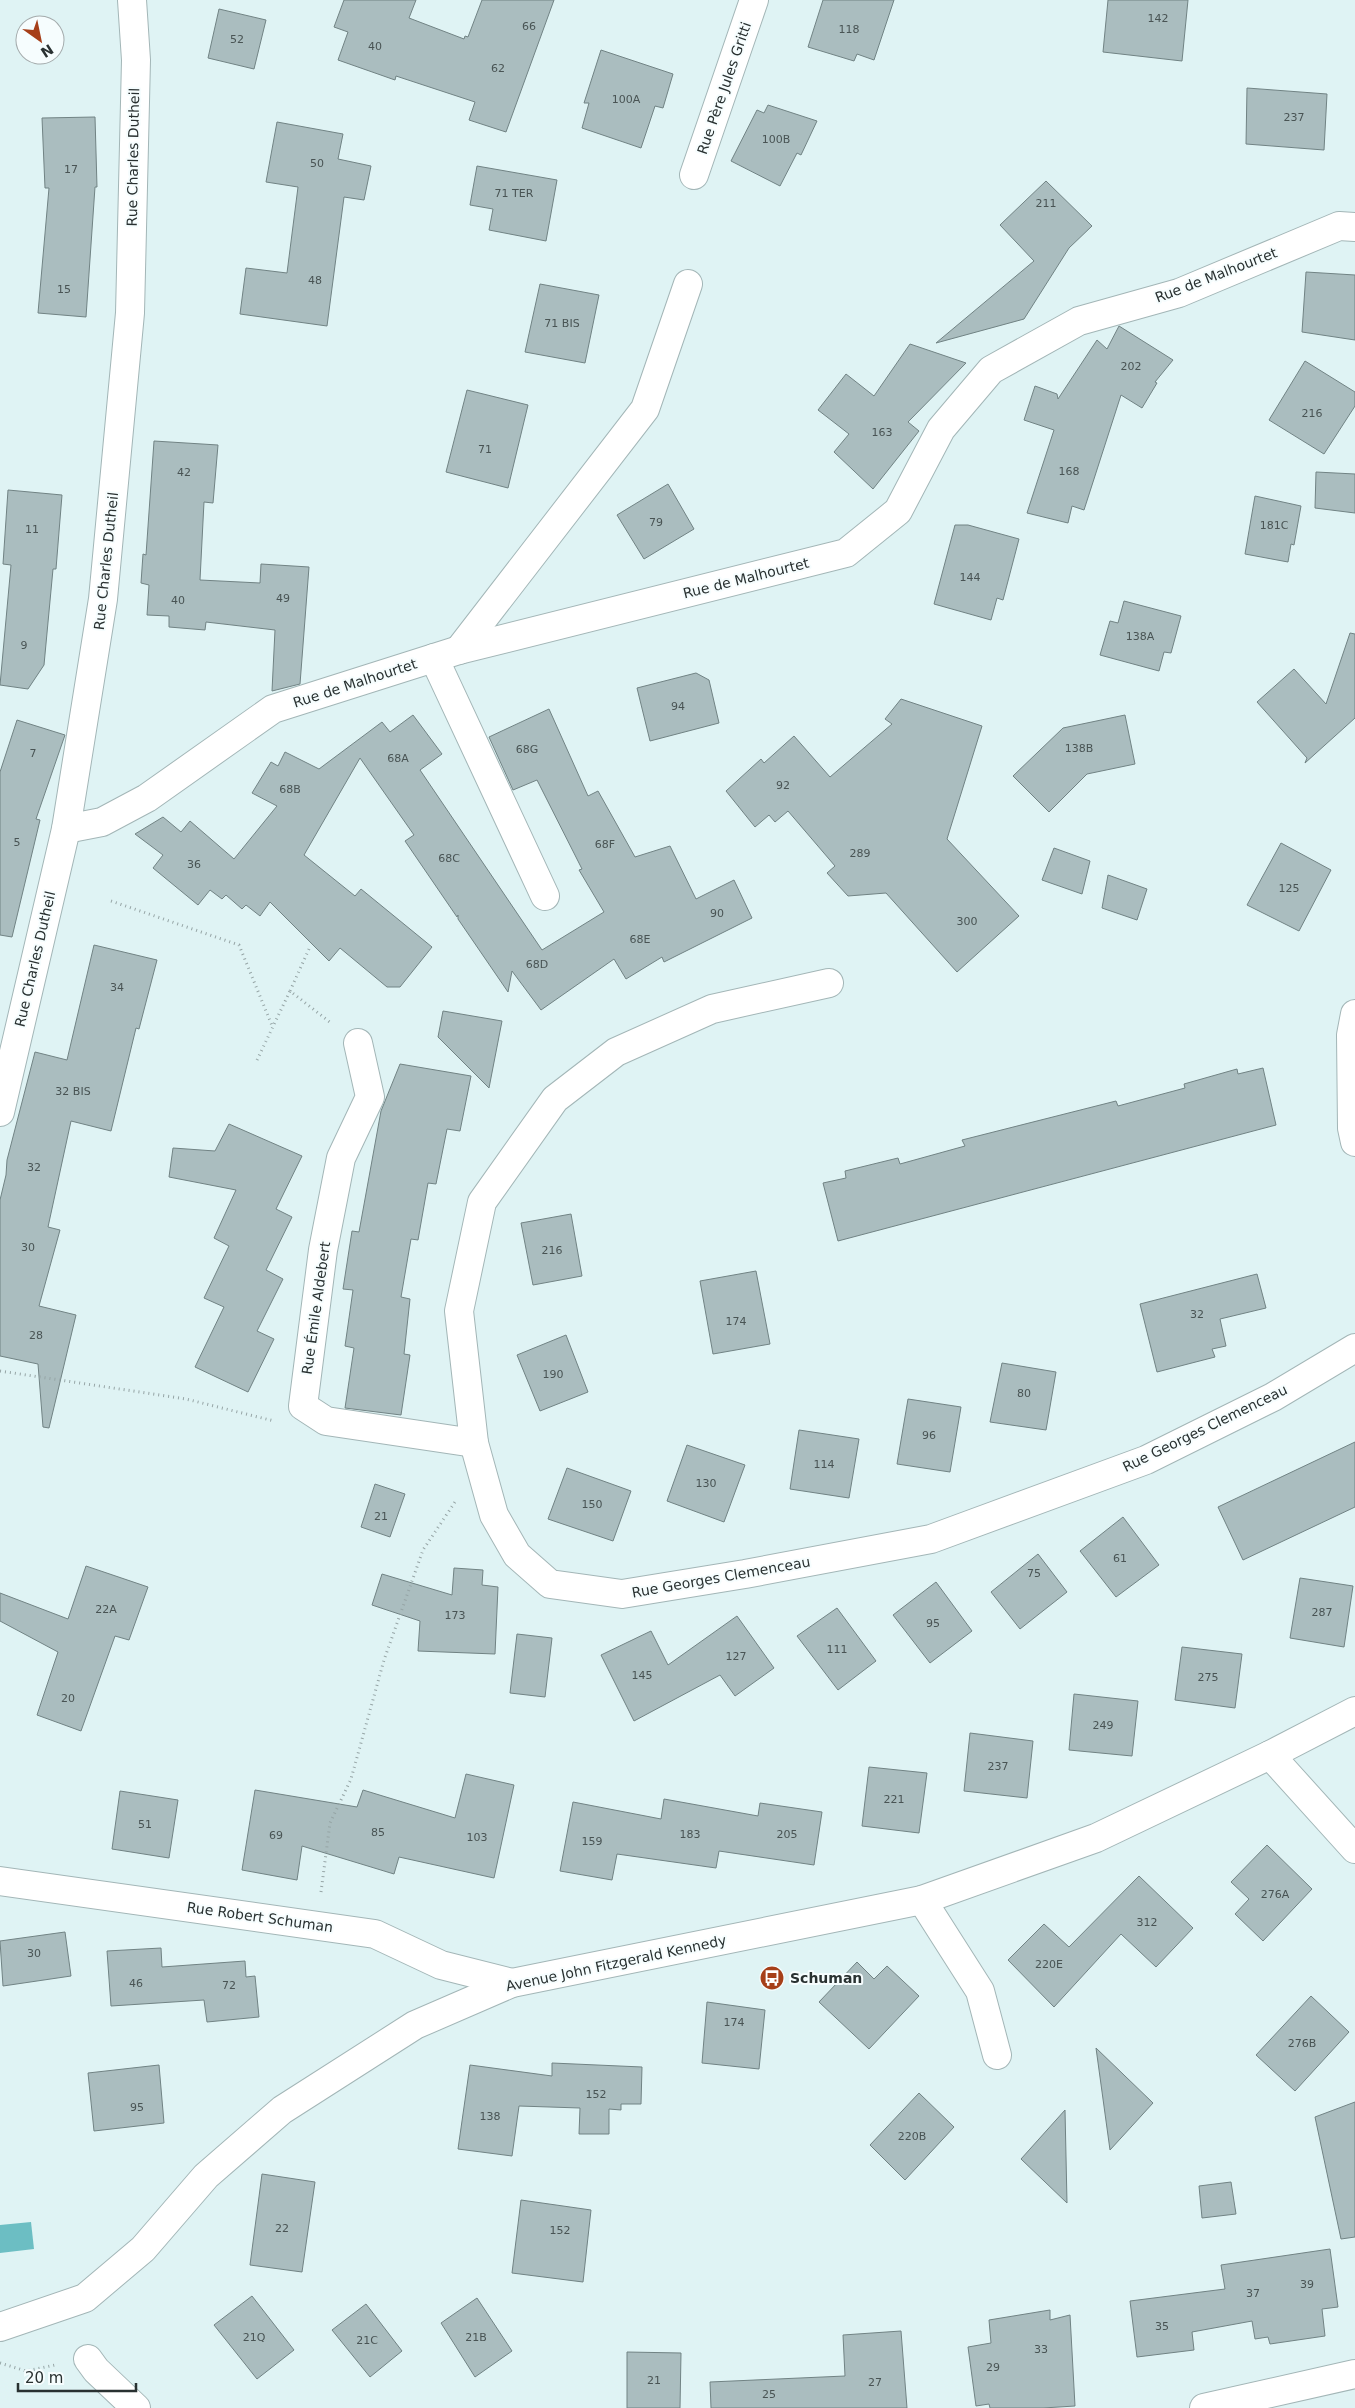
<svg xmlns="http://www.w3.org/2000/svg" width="1355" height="2408" font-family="'DejaVu Sans',sans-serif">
  <rect width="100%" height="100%" fill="#dff3f4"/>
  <!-- water -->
  <path fill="#6cbec3" d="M31 2222 34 2249 0 2253V2225Z"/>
  <!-- building -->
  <g fill="#aabdbf" stroke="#718384">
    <path d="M344 0H416L409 18 464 39 465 36 468 37 482 0H554L506 132 469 120 475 102 396 76 395 80 338 60 348 32 334 27Z"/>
    <path d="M823 0H894L874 60 857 54 854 61 808 47Z"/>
    <path d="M1108 0H1188L1182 61 1103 52Z"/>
    <path d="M219 9 266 20 254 69 208 58Z"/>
    <path d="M601 50 673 74 663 108 655 106 641 148 582 128 589 103H584Z"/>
    <path d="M1247 88 1327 94 1324 150 1246 144Z"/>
    <path d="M768 105 817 121 801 155 797 153 780 186 731 161 757 110 764 113Z"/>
    <path d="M95 117 97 187H95L86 317 38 313 49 188H45L42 118Z"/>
    <path d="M277 122 343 134 338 159 371 166 364 200 344 197 327 326 240 314 246 268 287 273 298 187 266 182Z"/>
    <path d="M477 166 557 180 546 241 489 230 493 209 470 205Z"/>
    <path d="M1046 181 1092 226 1069 248 1024 319 936 343 1034 261 1000 225Z"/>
    <path d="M1306 272 1355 275V340L1302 332Z"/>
    <path d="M540 284 599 295 585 363 525 352Z"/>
    <path d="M1119 326 1173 360 1155 382 1157 383 1142 408 1121 395 1084 510 1072 506 1068 523 1027 513 1054 430 1024 420 1035 386 1057 394 1058 399 1097 340 1107 349Z"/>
    <path d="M910 344 966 363 908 422 919 431 873 489 834 452 849 434 818 410 846 374 874 396Z"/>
    <path d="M1305 361 1355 392V406L1324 454 1269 420Z"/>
    <path d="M467 390 528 405 508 488 446 472Z"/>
    <path d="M154 441 218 445 213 503 204 502 200 580 260 583 261 564 309 567 300 684 272 691 275 630 206 622 205 630 169 627V616L147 615 149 585 141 583 143 554 146 555Z"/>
    <path d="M1316 472 1355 474V513L1315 508Z"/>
    <path d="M668 484 694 529 644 559 617 515Z"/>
    <path d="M8 490 62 495 56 569H53L44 665 28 689 0 685 11 565 3 564Z"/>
    <path d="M1255 496 1301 506 1294 545 1291 544 1288 562 1245 554Z"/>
    <path d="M955 525H968L1019 539 1003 600 997 598 991 620 934 604Z"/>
    <path d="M1124 601 1181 616 1171 653 1164 652 1159 671 1100 655 1110 621 1118 623Z"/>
    <path d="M1350 633 1355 634V718L1305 763 1307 758 1257 702 1294 669 1326 704Z"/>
    <path d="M696 673 709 680 719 723 650 741 637 688Z"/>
    <path d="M901 699 982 726 947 839 1019 916 957 972 886 893 848 896 827 873 835 866 788 811 775 822 769 815 755 827 726 791 761 759 764 763 794 736 830 777 892 724 885 719Z"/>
    <path d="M549 709 588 796 598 791 635 857 670 846 696 899 734 880 752 918 664 962 662 957 626 979 614 959 541 1010 512 971 508 992 458 919V915L457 917 405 841 414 835 360 758 304 855 355 896 361 889 432 947 400 987H387L340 948 329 961 270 902 260 916 246 905 242 909 226 895 222 899 210 890 198 905 153 868 163 855 135 834 163 817 181 832 190 821 234 859 277 806 252 793 271 762 278 766 285 752 319 769 382 722 390 732 413 715 442 754 420 770 542 950 604 912 579 870 582 869 537 780 513 790 489 737Z"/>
    <path d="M1125 715 1135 764 1087 774 1049 812 1013 776 1063 728Z"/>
    <path d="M17 720 65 735 36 819 40 820 12 937 0 935V772Z"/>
    <path d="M1281 843 1331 870 1299 931 1247 905Z"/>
    <path d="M1054 848 1090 861 1082 894 1042 880Z"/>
    <path d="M1108 875 1147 889 1137 920 1102 908Z"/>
    <path d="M94 945 157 960 139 1029 136 1028 111 1131 71 1121 48 1227 60 1230 39 1306 76 1315 49 1428 43 1427 38 1364 0 1356V1200L6 1175 7 1160 35 1052 67 1060Z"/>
    <path d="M443 1011 502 1021 489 1088 438 1037Z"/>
    <path d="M400 1064 471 1076 460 1131 447 1129 436 1184 428 1183 418 1240 411 1239 401 1297 410 1299 404 1354 410 1355 401 1415 345 1408 354 1348 345 1346 353 1290 343 1289 352 1231 359 1232 381 1111Z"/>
    <path d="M1263 1068 1276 1125 838 1241 823 1183 846 1178 845 1171 898 1158 900 1164 965 1146 962 1140 1116 1101 1118 1106 1185 1088 1184 1084 1237 1069 1238 1074Z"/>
    <path d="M229 1124 302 1156 276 1209 292 1217 266 1270 283 1279 257 1331 274 1339 248 1392 195 1367 224 1307 204 1298 229 1246 214 1238 236 1190 169 1177 173 1148 215 1151Z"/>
    <path d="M571 1214 582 1276 533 1285 521 1223Z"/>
    <path d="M756 1271 770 1344 713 1354 700 1281Z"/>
    <path d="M1257 1274 1266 1308 1220 1319 1226 1346 1212 1349 1215 1357 1157 1372 1140 1304Z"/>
    <path d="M566 1335 588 1392 540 1411 517 1355Z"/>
    <path d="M1002 1363 1056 1372 1046 1430 990 1422Z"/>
    <path d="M908 1399 961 1407 950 1472 897 1464Z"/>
    <path d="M799 1430 859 1439 849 1498 790 1489Z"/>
    <path d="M1355 1442V1507L1243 1560 1218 1507Z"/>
    <path d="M687 1445 745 1465 724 1522 667 1501Z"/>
    <path d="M567 1468 631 1491 613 1541 548 1519Z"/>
    <path d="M375 1484 405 1494 390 1537 361 1527Z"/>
    <path d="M1123 1517 1159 1565 1116 1597 1080 1551Z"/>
    <path d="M1038 1554 1067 1592 1020 1629 991 1592Z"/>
    <path d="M86 1566 148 1587 129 1640 115 1636 81 1731 37 1715 58 1652 0 1621V1593L68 1619Z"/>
    <path d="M454 1568 483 1570 482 1585 498 1587 495 1654 418 1651 420 1621 372 1605 382 1574 452 1595Z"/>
    <path d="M1300 1578 1353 1586 1344 1647 1290 1638Z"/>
    <path d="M936 1582 972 1631 930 1663 893 1615Z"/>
    <path d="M837 1608 876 1661 838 1690 797 1636Z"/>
    <path d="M737 1616 774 1668 735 1696 720 1675 634 1721 601 1655 651 1631 668 1665Z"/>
    <path d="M517 1634 552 1638 545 1697 510 1693Z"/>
    <path d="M1182 1647 1242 1654 1235 1708 1175 1700Z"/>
    <path d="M1074 1694 1138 1701 1132 1756 1069 1750Z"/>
    <path d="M970 1733 1033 1741 1027 1798 964 1791Z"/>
    <path d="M869 1767 927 1773 919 1833 862 1826Z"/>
    <path d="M466 1774 514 1785 494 1878 399 1857 394 1874 302 1846 297 1880 242 1870 255 1790 357 1807 363 1790 455 1818Z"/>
    <path d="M120 1791 178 1800 169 1858 112 1849Z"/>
    <path d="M664 1799 758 1816 760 1803 822 1812 814 1865 719 1851 716 1868 617 1854 612 1880 560 1871 573 1802 661 1819Z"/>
    <path d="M1267 1845 1312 1889 1263 1941 1235 1914 1249 1899 1231 1882Z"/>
    <path d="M1139 1876 1193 1928 1156 1967 1121 1934 1054 2007 1008 1960 1044 1924 1069 1947Z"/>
    <path d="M65 1932 71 1976 3 1986 0 1941Z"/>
    <path d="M161 1948 162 1967 245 1961 246 1977 255 1976 259 2017 207 2022 204 2000 111 2006 107 1951Z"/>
    <path d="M857 1962 874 1979 887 1966 919 1996 869 2049 819 2002Z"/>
    <path d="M1311 1996 1349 2032 1295 2091 1256 2055Z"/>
    <path d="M707 2002 765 2010 759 2069 702 2063Z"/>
    <path d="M1096 2048 1153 2103 1110 2150Z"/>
    <path d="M552 2063 642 2067 641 2104H621V2110L609 2109V2134H579L580 2108 519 2106 512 2156 458 2149 470 2065 552 2076Z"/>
    <path d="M159 2065 164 2123 94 2131 88 2073Z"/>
    <path d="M919 2093 954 2127 905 2180 870 2145Z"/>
    <path d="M1355 2102V2237L1341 2239 1315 2117Z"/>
    <path d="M1065 2110 1067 2203 1021 2159Z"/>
    <path d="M262 2174 315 2182 302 2272 250 2265Z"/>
    <path d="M1231 2182 1236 2214 1202 2218 1199 2186Z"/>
    <path d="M521 2200 591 2210 583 2282 512 2273Z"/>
    <path d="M1330 2249 1338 2307 1322 2309 1325 2336 1270 2344 1268 2337 1255 2339 1252 2321 1192 2332 1194 2350 1137 2357 1130 2301 1225 2289 1221 2265Z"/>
    <path d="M252 2296 294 2350 257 2379 214 2325Z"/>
    <path d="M477 2298 512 2351 475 2377 441 2323Z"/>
    <path d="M366 2304 402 2351 370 2377 332 2330Z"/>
    <path d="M1050 2310V2320L1070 2315 1075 2406 1043 2408H990L989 2404 976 2406 968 2347 991 2343 989 2320Z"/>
    <path d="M901 2331 907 2408H711L710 2382 845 2376 843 2335Z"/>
    <path d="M627 2352 681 2353 680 2408H627Z"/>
  </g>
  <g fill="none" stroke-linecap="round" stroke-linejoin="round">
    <defs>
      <g id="minor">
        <path d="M694 175 754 0"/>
        <path d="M459 650 645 409 688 284"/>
        <path d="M434 658 545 896"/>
        <path d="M66 829 102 822 147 798 273 709 459 650 846 553 898 511 941 429 991 370 1079 321 1179 293 1339 226 1355 227"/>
        <path d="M829 983 712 1009 616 1052 555 1099 482 1202 459 1311 474 1443 494 1515 517 1555 550 1584 622 1594 745 1574 931 1539 1146 1460 1273 1397 1355 1348"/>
        <path d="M1355 1014 1351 1035 1352 1128 1355 1142"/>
        <path d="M358 1043 370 1097 341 1158 323 1250 303 1406 326 1421 474 1443"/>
        <path d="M0 1112 66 829 103 599 130 313 136 60 132 0"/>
        <path d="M1270 1755 1355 1849"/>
        <path d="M0 1881 375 1934 441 1965 512 1983"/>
        <path d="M922 1900 980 1991 997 2055"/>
        <path d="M0 2327 85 2298 143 2249 206 2176 282 2110 415 2025 512 1983 922 1900 1096 1838 1270 1755 1355 1711"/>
        <path d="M88 2359 96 2370 136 2408"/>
        <path d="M1204 2408 1355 2374"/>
      </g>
    </defs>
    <!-- minor casing -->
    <use href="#minor" stroke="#a3b6b7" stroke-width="30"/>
    <!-- path -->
    <g stroke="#96a5a6" stroke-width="3" stroke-dasharray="1 4" stroke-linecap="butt">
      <path d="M111 901 239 945 273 1028"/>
      <path d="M309 949 290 991 331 1023"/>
      <path d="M257 1060 290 991"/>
      <path d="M0 1371 186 1399 274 1421"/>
      <path d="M321 1892 330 1823 351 1779 384 1660 423 1550 455 1502"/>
      <path d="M0 2363 26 2371 55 2365"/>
    </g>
    <!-- minor -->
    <use href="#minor" stroke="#fff" stroke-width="28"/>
  </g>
  <!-- icons -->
  <defs>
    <symbol id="bus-disc" viewBox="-11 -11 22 22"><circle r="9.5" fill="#a63f19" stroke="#f6fdfe"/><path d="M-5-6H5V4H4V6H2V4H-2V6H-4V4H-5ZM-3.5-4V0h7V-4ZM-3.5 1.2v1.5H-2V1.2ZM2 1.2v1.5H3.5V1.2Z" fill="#fff"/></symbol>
  </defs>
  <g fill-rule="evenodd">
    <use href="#bus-disc" x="758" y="1964" width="28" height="28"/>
  </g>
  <g text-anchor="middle" stroke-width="4" stroke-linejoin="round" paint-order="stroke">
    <!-- number labels -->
    <g font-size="11" fill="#495454">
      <text x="1158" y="22">142</text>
      <text x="529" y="30">66</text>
      <text x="849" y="33">118</text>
      <text x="237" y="43">52</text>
      <text x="375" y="50">40</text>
      <text x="498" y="72">62</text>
      <text x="626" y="103">100A</text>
      <text x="1294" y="121">237</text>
      <text x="776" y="143">100B</text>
      <text x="317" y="167">50</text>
      <text x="71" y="173">17</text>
      <text x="514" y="197">71 TER</text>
      <text x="1046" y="207">211</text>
      <text x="315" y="284">48</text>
      <text x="64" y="293">15</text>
      <text x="562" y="327">71 BIS</text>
      <text x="1131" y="370">202</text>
      <text x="1312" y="417">216</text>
      <text x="882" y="436">163</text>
      <text x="485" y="453">71</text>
      <text x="1069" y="475">168</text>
      <text x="184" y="476">42</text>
      <text x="656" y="526">79</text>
      <text x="1274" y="529">181C</text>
      <text x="32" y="533">11</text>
      <text x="970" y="581">144</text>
      <text x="283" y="602">49</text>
      <text x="178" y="604">40</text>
      <text x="1140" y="640">138A</text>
      <text x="24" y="649">9</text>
      <text x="678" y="710">94</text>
      <text x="1079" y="752">138B</text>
      <text x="527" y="753">68G</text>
      <text x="33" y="757">7</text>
      <text x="398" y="762">68A</text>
      <text x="783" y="789">92</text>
      <text x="290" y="793">68B</text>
      <text x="17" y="846">5</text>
      <text x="605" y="848">68F</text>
      <text x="860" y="857">289</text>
      <text x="449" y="862">68C</text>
      <text x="194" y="868">36</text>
      <text x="1289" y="892">125</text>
      <text x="717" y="917">90</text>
      <text x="967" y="925">300</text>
      <text x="640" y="943">68E</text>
      <text x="537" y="968">68D</text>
      <text x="117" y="991">34</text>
      <text x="73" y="1095">32 BIS</text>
      <text x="34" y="1171">32</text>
      <text x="28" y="1251">30</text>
      <text x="552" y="1254">216</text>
      <text x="1197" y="1318">32</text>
      <text x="736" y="1325">174</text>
      <text x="36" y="1339">28</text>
      <text x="553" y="1378">190</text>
      <text x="1024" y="1397">80</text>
      <text x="929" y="1439">96</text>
      <text x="824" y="1468">114</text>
      <text x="706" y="1487">130</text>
      <text x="592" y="1508">150</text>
      <text x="381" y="1520">21</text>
      <text x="1120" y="1562">61</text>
      <text x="1034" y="1577">75</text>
      <text x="106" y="1613">22A</text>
      <text x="1322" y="1616">287</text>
      <text x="455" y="1619">173</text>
      <text x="933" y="1627">95</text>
      <text x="837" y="1653">111</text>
      <text x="736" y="1660">127</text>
      <text x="642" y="1679">145</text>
      <text x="1208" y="1681">275</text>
      <text x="68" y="1702">20</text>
      <text x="1103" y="1729">249</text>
      <text x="998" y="1770">237</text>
      <text x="894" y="1803">221</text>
      <text x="145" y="1828">51</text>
      <text x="378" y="1836">85</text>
      <text x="690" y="1838">183</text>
      <text x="787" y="1838">205</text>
      <text x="276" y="1839">69</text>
      <text x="477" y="1841">103</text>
      <text x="592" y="1845">159</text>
      <text x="1275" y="1898">276A</text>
      <text x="1147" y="1926">312</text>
      <text x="34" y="1957">30</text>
      <text x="1049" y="1968">220E</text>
      <text x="136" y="1987">46</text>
      <text x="229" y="1989">72</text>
      <text x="734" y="2026">174</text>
      <text x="1302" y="2047">276B</text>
      <text x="596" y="2098">152</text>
      <text x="137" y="2111">95</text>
      <text x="490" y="2120">138</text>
      <text x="912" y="2140">220B</text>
      <text x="282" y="2232">22</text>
      <text x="560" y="2234">152</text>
      <text x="1307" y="2288">39</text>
      <text x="1253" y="2297">37</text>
      <text x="1162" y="2330">35</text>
      <text x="254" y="2341">21Q</text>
      <text x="476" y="2341">21B</text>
      <text x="367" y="2344">21C</text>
      <text x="1041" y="2353">33</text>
      <text x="993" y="2371">29</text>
      <text x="654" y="2384">21</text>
      <text x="875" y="2386">27</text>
      <text x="769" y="2398">25</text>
    </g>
    <!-- street labels -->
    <g font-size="14" fill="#293131" stroke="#f6fdfe">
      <text transform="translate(724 88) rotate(-71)" y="5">Rue Père Jules Gritti</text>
      <text transform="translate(133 157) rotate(-89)" y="5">Rue Charles Dutheil</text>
      <text transform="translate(1216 275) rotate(-21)" y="5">Rue de Malhourtet</text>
      <text transform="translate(106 561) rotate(-84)" y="5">Rue Charles Dutheil</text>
      <text transform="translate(746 578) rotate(-14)" y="5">Rue de Malhourtet</text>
      <text transform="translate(355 683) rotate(-18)" y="5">Rue de Malhourtet</text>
      <text transform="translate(35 959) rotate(-77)" y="5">Rue Charles Dutheil</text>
      <text transform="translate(316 1308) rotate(-82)" y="5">Rue Émile Aldebert</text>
      <text transform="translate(1205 1428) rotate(-26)" y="5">Rue Georges Clemenceau</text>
      <text transform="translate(721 1577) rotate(-10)" y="5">Rue Georges Clemenceau</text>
      <text transform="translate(260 1917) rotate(8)" y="5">Rue Robert Schuman</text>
      <text transform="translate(616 1963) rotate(-12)" y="5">Avenue John Fitzgerald Kennedy</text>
    </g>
    <!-- poi labels -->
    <g font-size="14" font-weight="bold" fill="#293131" stroke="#f6fdfe" text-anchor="start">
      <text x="790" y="1983">Schuman</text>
    </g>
  </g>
  <!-- north arrow -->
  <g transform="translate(40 40) rotate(147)"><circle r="24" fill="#f6fdfe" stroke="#a4abac"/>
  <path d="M0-4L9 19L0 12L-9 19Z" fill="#a63f19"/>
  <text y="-8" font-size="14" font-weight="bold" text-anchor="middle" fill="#293131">N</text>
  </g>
  <!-- scale -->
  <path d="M18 2383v8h118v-8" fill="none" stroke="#293131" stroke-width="2.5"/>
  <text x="25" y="2383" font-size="15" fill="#293131" stroke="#f6fdfe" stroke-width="4" paint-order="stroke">20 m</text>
</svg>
